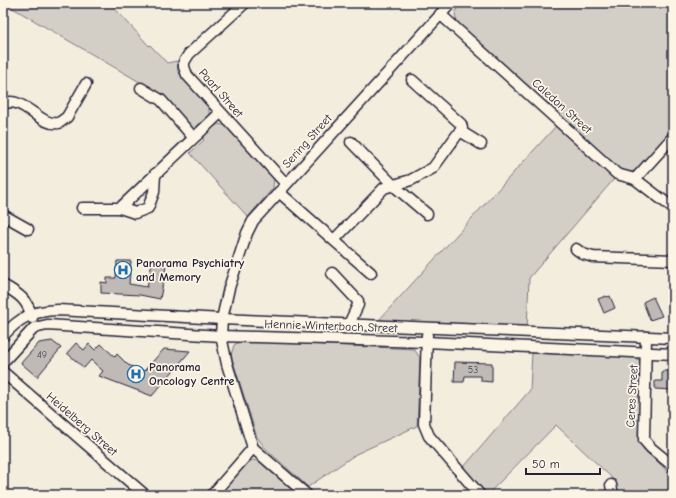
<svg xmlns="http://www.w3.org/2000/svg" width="676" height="498" font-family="'Comic Neue',sans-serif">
  <rect width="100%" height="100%" fill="#f3edde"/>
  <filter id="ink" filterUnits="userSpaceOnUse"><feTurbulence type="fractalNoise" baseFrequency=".025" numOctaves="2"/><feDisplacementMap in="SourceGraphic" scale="8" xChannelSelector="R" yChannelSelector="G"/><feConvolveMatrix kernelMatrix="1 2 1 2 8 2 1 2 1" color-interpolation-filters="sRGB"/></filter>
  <g filter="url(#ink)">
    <!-- green -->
    <g fill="#d4cfc6" stroke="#7b7880">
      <path d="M4 3H110L149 46 150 45 167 63 177 61 178 72 209 106V116L194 130 162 95Z"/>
      <path d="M461 3H673V129L636 170 628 173 620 170 458 23C453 15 455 10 461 3Z"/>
      <path d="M218 124 227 126 274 178 273 188 248 217 190 153 204 140 201 137Z"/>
      <path d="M556 126 614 179 529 278 527 330 379 320Z"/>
      <path d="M241 341 414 349 420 358 417 426 356 454 308 487 265 448 257 437 231 355 234 345Z"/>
      <path d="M532 353 633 357 639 360 641 366 638 438C646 464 673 459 673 495H617L611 477 556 425 487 495 463 468 530 390Z"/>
      <path d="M253 460 260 462 298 495H218L245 464Z"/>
    </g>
    <!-- building -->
    <g fill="#bfbab6" stroke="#22223b">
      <path d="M117 261H131L129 284 147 287 152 263 166 266 160 299 140 295 101 293V282L107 283V278H116Z"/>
      <path d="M606 296 607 297 610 296 615 308 604 313 598 299Z"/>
      <path d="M653 297 662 316 650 320 643 302Z"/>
      <path d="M52 341 61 348 37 377 21 363 39 343Z"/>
      <path d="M76 343 84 350 89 344 95 350 101 344 115 357 117 354 128 365 144 371 164 349 190 351 152 396 99 376 103 371 91 360 84 368 67 353Z"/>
      <path d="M455 362 492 363V382L481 381V376H465L464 382H454Z"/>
      <path d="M662 371H671L673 390 655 389V381H662Z"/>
    </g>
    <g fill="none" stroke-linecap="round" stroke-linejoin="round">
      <defs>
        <g id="minor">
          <path d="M245 3 189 54 184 62V67L187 75 286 184"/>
          <path d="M440 14 617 174 635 179 673 208"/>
          <path d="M141 88 161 100 193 137"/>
          <path d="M3 104C23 94 39 127 59 123L67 117 86 84"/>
          <path d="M460 131 481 144"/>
          <path d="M351 142 393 185 427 214"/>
          <path d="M635 179 673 137"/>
          <path d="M279 192 371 273"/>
          <path d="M82 208H120L220 113"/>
          <path d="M120 208 135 213 148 208 154 192 155 174"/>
          <path d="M3 215 28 229"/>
          <path d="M334 240 384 188 411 180 433 168 462 128 461 124 412 80"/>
          <path d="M576 249 583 254 593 257 673 260"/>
          <path d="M332 273 358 301V305L349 324"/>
          <path d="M3 285C19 294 28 300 32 318"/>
          <path d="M427 335 424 424 429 436 480 495"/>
          <path d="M3 336C20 317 32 311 58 310L222 319 673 338"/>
          <path d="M646 337 644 440 651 448 673 466"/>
          <path d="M3 362 34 328 47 325 221 336 426 342 673 354"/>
          <path d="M3 372 145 495"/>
          <path d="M611 485 613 495"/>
          <path d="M212 495 253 448"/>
          <path d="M307 495 253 448 227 364 221 336 222 319 229 288 247 233 253 221 451 3"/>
        </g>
      </defs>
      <!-- minor casing -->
      <use href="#minor" stroke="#22223b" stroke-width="13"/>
      <!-- minor -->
      <use href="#minor" stroke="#fcf5e5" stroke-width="10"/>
    </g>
  </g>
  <!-- icons -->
  <defs>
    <symbol id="hospital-ring" viewBox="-11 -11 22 22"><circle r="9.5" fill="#fcf5e5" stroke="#1f6fb2" stroke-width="1.5"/><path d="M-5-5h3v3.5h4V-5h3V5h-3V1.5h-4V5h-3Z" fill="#1f6fb2"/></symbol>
  </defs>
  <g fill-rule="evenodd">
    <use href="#hospital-ring" x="113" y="260" width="20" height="20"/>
    <use href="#hospital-ring" x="126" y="364" width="20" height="20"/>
  </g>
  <g text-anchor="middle" stroke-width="3.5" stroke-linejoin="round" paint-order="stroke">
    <!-- number labels -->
    <g font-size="10" fill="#49485a">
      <text x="42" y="358">49</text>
      <text x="473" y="373">53</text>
    </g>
    <!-- street labels -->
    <g font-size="12" fill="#22223b" stroke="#fcf5e5">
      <text transform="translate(221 93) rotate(49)" y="4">Paarl Street</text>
      <text transform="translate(562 106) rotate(42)" y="4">Caledon Street</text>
      <text transform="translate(307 141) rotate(-48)" y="4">Sering Street</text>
      <text transform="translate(331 326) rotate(2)" y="4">Hennie Winterbach Street</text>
      <text transform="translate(632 396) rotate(-87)" y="4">Ceres Street</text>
      <text transform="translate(82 424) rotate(41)" y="4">Heidelberg Street</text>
    </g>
    <!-- poi labels -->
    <g font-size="12" font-weight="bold" fill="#22223b" stroke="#fcf5e5" text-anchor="start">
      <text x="136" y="267">Panorama Psychiatry<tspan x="136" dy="14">and Memory</tspan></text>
      <text x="149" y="371">Panorama<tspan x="149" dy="14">Oncology Centre</tspan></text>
    </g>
  </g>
  <!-- margin -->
  <rect width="676" height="498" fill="none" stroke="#fcf5e5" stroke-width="16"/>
  <rect x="8" y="8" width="660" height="482" fill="none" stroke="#22223b" stroke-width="1.5" filter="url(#ink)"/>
  <!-- scale -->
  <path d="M526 468v6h74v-6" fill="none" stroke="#22223b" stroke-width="2"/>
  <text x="532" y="468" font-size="12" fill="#22223b" stroke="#fcf5e5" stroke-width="3" paint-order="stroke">50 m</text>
</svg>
